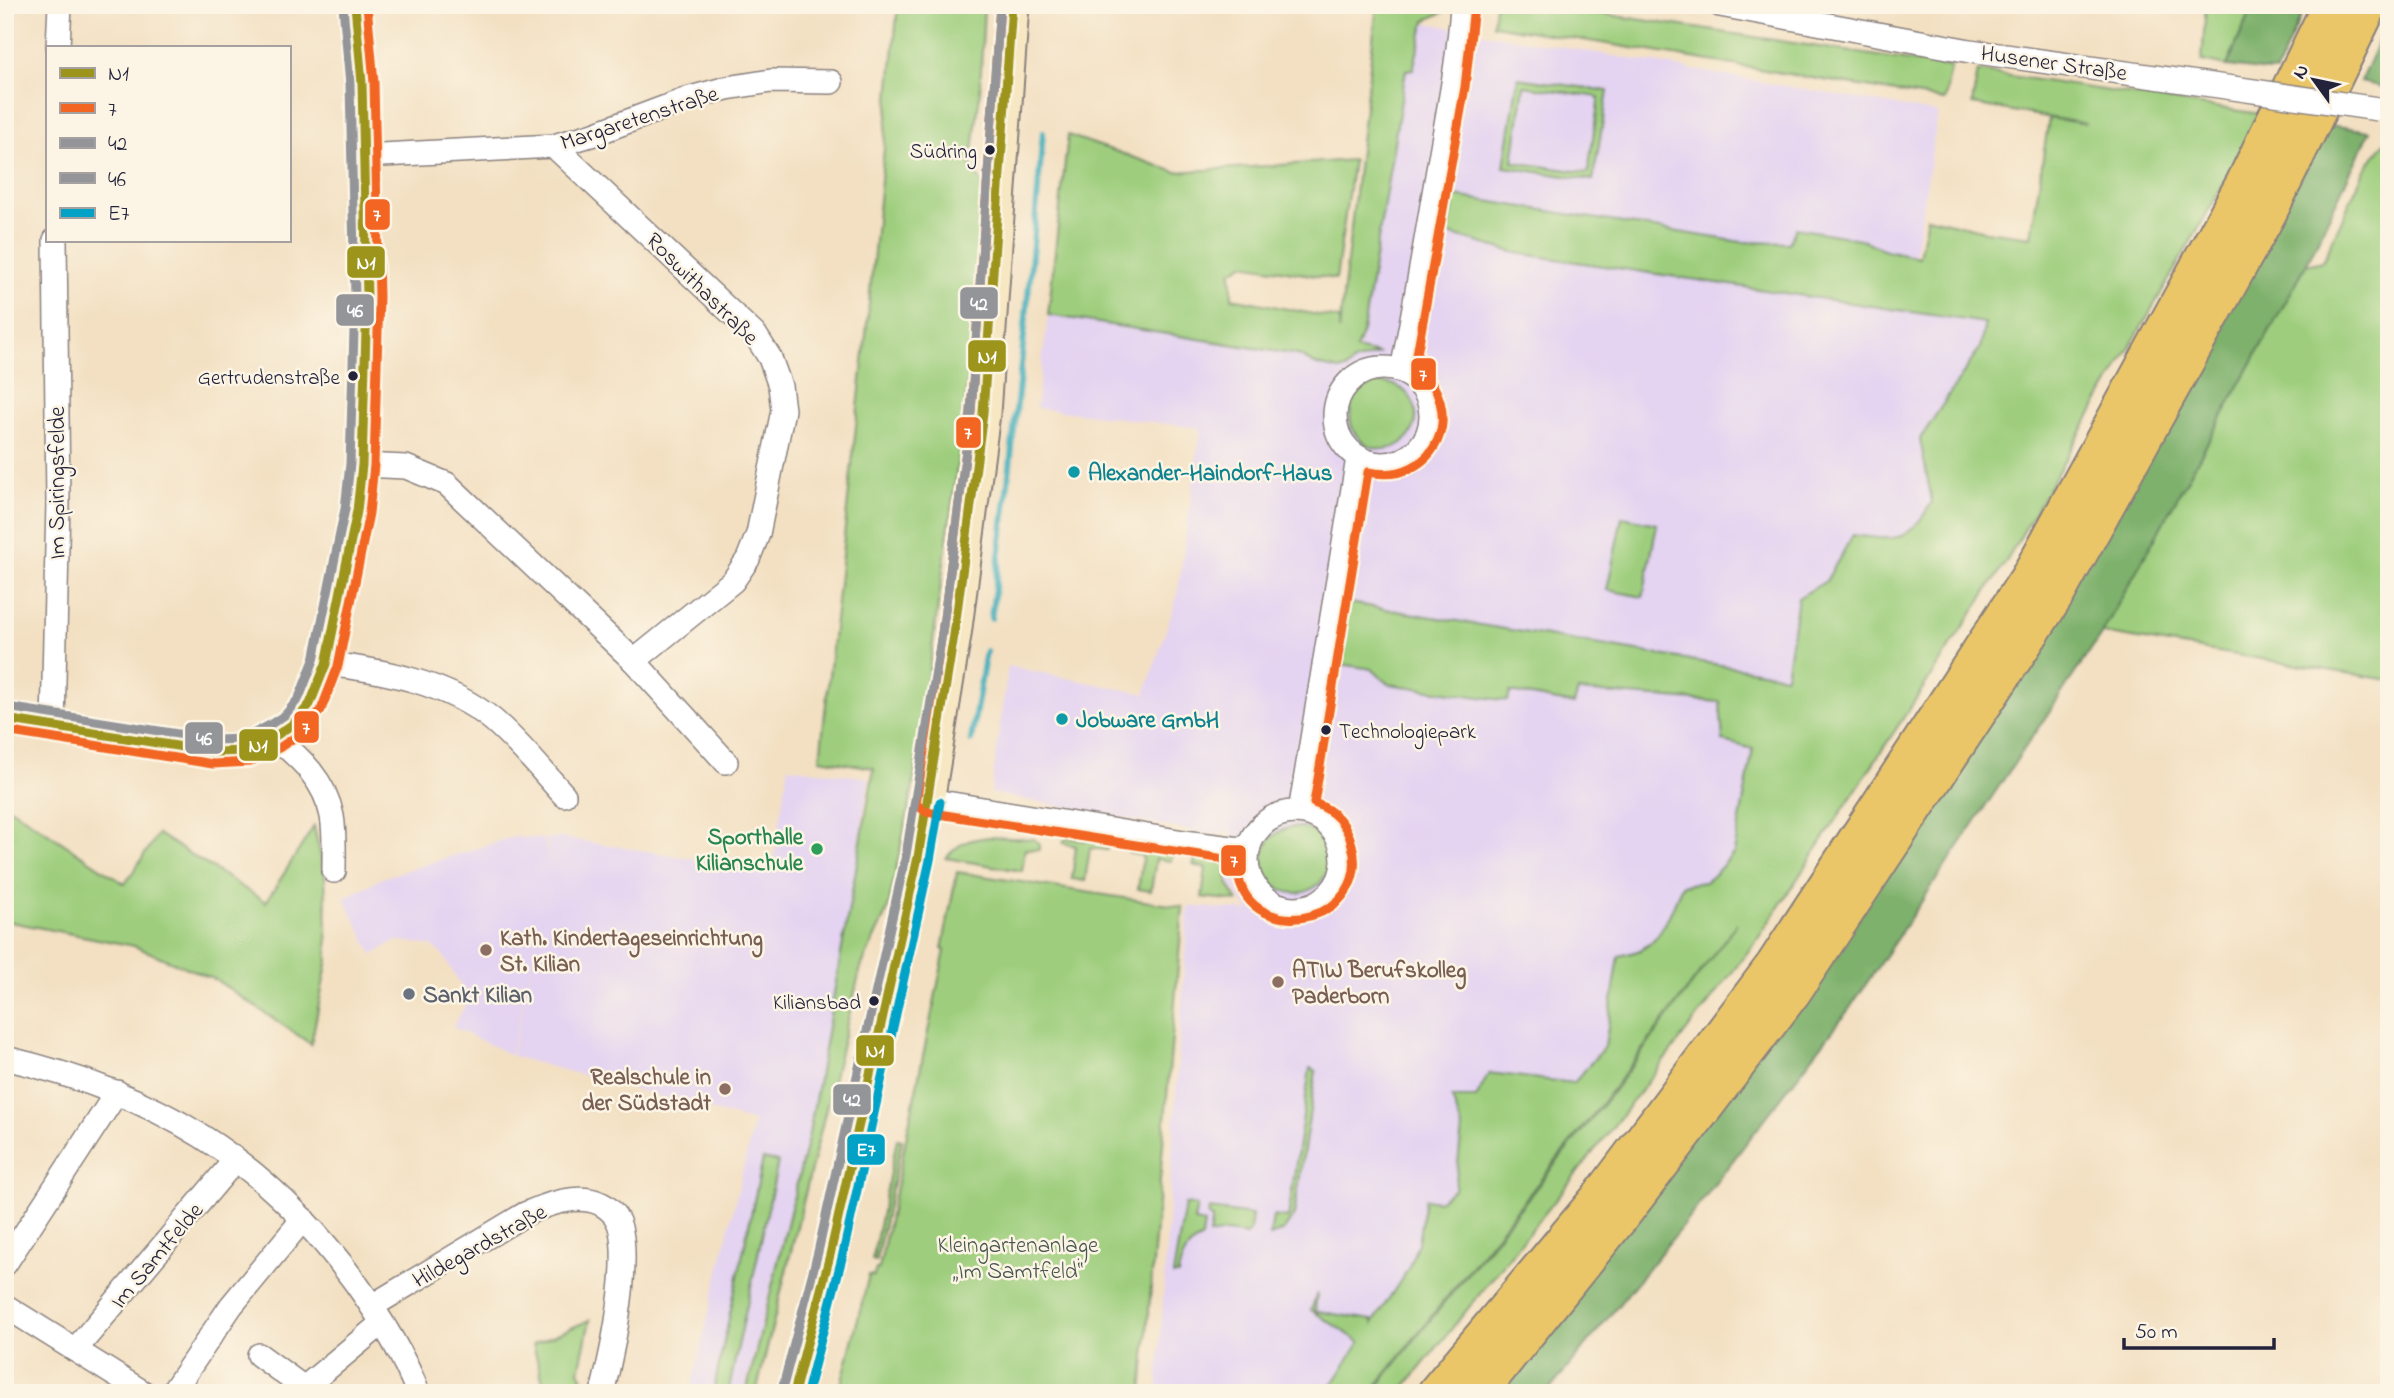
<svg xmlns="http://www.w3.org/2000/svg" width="2394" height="1398" font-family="'Indie Flower',sans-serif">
  <rect width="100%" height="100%" fill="#fcf5e5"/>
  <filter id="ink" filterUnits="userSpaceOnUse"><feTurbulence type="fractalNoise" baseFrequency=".0143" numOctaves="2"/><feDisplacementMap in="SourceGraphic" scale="14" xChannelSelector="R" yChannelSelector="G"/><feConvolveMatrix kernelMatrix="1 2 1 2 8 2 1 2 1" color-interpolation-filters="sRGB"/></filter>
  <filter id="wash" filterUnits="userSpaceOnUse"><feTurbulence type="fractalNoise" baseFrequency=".00686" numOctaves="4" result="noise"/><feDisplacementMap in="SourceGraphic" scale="28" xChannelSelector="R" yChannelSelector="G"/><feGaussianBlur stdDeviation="1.57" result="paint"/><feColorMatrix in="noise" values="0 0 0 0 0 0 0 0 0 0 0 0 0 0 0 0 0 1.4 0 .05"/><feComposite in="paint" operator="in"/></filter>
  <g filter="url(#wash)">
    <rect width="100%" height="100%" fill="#f3e0c2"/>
    <!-- built -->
    <g fill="#e4d3f1">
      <path d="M1415 21 1938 113 1915 255 1885 250 1860 239 1796 228 1789 243 1741 242 1456 196 1449 234 1516 253 1985 323 1980 348 1921 439 1933 502 1916 529 1890 540 1853 535 1826 581 1798 598 1787 676 1343 602 1372 669 1388 684 1508 701 1510 692 1574 704 1577 691 1721 703 1753 749 1734 853 1715 874 1705 882 1682 885 1668 918 1657 936 1642 949 1619 956 1604 1045 1574 1083 1490 1074 1476 1098H1452L1462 1128 1455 1190 1438 1201 1425 1199 1418 1243 1408 1269 1371 1326 1372 1320 1315 1311V1300L1311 1310 1360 1342 1327 1393H1157L1188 906 1249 911 1230 885 1226 873 1233 830 1213 835 991 793 1008 666 1145 694 1177 597 1201 428 1036 408 1048 316 1298 355 1317 365 1354 362 1363 331Z"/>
      <path d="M788 767 869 778 850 903 808 1134 744 1393H690L754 1122 512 1056 543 913 511 1055 453 1027 469 999 443 955 432 946 403 941 393 942 373 955 344 898 382 878 513 837 544 839 552 867 546 839 563 838 772 871Z"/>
    </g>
    <!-- green -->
    <g fill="#9ece7d" stroke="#60785c" stroke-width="2" fill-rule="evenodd">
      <path d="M898 5H984L980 93 971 167 985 187 965 410 913 787 888 909 861 967 756 1393H746L809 1134 874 768 820 759 866 334Z"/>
      <path d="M1377 5H1448L1449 9 1425 21 1413 69 1406 70 1363 331 1356 349 1378 354 1354 362 1346 369 1339 370 1317 365 1298 355 1048 315 1068 135 1176 172 1353 160 1336 279 1243 264 1231 272 1232 298 1339 319V331Z"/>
      <path d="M1495 5H1544L1951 67 1945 100 1493 25Z"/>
      <path d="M2206 5H2253L2227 66 2202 61Z"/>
      <path d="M1978 71 2260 114 2221 189 2006 562 1757 940 1578 1172 1400 1393H1372L1605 1102 1737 923 1603 1102 1370 1393H1327L1360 1342 1311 1310 1317 1293 1315 1311 1373 1320V1323L1408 1269 1418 1243 1425 1199 1438 1201 1455 1189 1462 1128 1452 1098H1476L1489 1073 1574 1083 1605 1046 1619 956C1625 954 1634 953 1640 950 1663 939 1673 906 1682 885L1705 882 1715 874 1734 853 1753 749 1723 741 1720 702 1578 691 1574 704 1510 692 1508 701 1388 684 1372 669 1334 663 1343 602 1786 676 1798 598 1826 581 1853 535C1899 541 1907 543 1932 502L1920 439 1980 348 1985 323 1516 253 1448 234 1455 196 1741 242 1789 243 1796 228 1860 239 1885 250 1919 257 1927 217 1985 231 2031 237 2049 118 2087 124 1972 104Z"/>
      <path d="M1518 78 1608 91 1593 180 1504 167ZM1524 86 1599 97 1588 173 1513 162Z"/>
      <path d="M2389 136V680L2102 633 2306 265 2323 261 2364 171Z"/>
      <circle cx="1383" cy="416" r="33"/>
      <path d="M1622 517 1657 524 1643 597 1607 590Z"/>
      <path d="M10 808 125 884 158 834 266 902 314 826 325 877 328 959 311 1044 216 980 134 946 5 921V816Z"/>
      <circle cx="1296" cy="860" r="33"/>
      <path d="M989 837 1034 839 1039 844V850L1025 849 1022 871 946 858C958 843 970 839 989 837Z"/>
      <path d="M1066 838 1108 844 1107 850 1090 848 1085 881 1072 879 1076 846 1063 843Z"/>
      <path d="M1130 847 1172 853 1171 861 1156 859 1151 891 1138 889 1143 856 1128 853Z"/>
      <path d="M1197 856 1226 861C1225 877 1229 888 1238 901L1202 897 1206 868 1193 865Z"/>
      <path d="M957 872 1183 907 1142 1393H844V1390L840 1389 869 1275 874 1276 876 1269H879L945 950 942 949Z"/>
      <path d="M1310 1068 1316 1071 1294 1215 1283 1231 1270 1236 1273 1216 1288 1218Z"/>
      <path d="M897 1139 902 1140 876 1261 872 1260Z"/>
      <path d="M763 1159 778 1162 728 1393H713Z"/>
      <path d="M1185 1204 1197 1206 1194 1221 1204 1223 1202 1238C1188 1245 1180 1259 1178 1275H1173Z"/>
      <path d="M1209 1209 1252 1215 1250 1231 1247 1235 1226 1232 1209 1235 1212 1218 1208 1216Z"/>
      <path d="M590 1320 579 1371 591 1393H546L533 1344Z"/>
    </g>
    <!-- forest -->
    <g fill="#7eb16c" stroke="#506a54" stroke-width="2">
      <path d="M2253 5H2306L2276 72 2227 66Z"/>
      <path d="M2389 17V88L2360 82Z"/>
      <path d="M2330 125 2370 131 2306 265 2102 633 1850 1008 1681 1228 1547 1393H1501Z"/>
    </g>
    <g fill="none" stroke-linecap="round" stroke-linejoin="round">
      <!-- stream -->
      <g stroke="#3faebb" stroke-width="6">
        <path d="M991 618C1013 456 1029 295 1043 133"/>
        <path d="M971 740 986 651"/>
      </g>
    </g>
  </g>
  <g filter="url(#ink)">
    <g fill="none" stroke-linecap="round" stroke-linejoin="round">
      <defs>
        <g id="street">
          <path d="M1720 5 1970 51 2233 88"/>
          <path d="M58 47 60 5"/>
          <path d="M554 146 756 336 770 358 780 386 783 410 758 534 748 559 733 581 634 661"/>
          <path d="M363 156 554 146 594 134 690 98 727 88 771 81 831 82"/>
          <circle cx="1383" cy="416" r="48"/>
          <path d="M1402 370C1416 302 1427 233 1439 164 1448 111 1459 59 1462 5"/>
          <path d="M362 465 406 467 447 484 634 661 726 762"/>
          <path d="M326 664C383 670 448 683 493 720 519 742 541 770 564 795"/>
          <path d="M5 719 215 752 246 751 274 737 293 724 310 704 326 664 357 511 362 465 367 297 362 83 355 5"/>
          <path d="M53 726 58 502 55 240"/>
          <path d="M274 737C301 758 325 781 332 816 335 833 334 853 334 871"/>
          <path d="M928 800 1184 842 1248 850"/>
          <path d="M1300 812 1358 458"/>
          <circle cx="1295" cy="860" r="48"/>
          <path d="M5 1058C155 1093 263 1157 355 1282 380 1317 403 1353 418 1393"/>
          <path d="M5 1264 117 1092"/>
          <path d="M5 1306 144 1393"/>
          <path d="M372 1306 525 1214C552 1202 594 1187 615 1216 636 1245 611 1358 602 1393"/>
          <path d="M75 1350 236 1159"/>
          <path d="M259 1355 304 1388 382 1323"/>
          <path d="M172 1393 231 1306 303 1219"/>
        </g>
        <path id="secondary" d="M794 1393 830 1255 918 857 954 635 983 413 1012 5"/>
        <g id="highway">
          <path d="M1437 1393 1603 1195 1775 966 2029 579 2245 184 2332 5"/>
          <path d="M1477 1393 1626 1208 1792 991 2056 593 2268 211 2368 5"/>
        </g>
      </defs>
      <!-- street casing -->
      <use href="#street" stroke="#8a817e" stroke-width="26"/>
      <!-- secondary casing -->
      <use href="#secondary" stroke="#8a817e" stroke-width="37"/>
      <!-- highway casing -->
      <use href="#highway" stroke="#8a817e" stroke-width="42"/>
      <!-- street -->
      <use href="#street" stroke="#fff" stroke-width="23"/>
      <!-- secondary -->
      <use href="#secondary" stroke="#f7e8c3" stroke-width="33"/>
      <!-- highway -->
      <use href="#highway" stroke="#ebc669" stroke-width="38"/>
      <defs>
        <path id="street-bridge" d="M2233 88 2378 109"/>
      </defs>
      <!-- street-bridge casing -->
      <use href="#street-bridge" stroke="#8a817e" stroke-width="26" stroke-linecap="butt"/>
      <!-- street-bridge -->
      <use href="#street-bridge" stroke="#fff" stroke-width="23"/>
      <defs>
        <g id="bus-1">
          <path d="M5 719 215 752 246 751 274 737 293 724 310 704 326 664 357 511 362 465 367 297 362 83 355 5"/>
          <path d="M794 1393 830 1255 918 857 954 635 983 413 1012 5"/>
        </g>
        <g id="bus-2">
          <path d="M1000 5 971 412 942 633 916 804 926 812 1237 861C1238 868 1238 876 1240 883 1260 945 1372 921 1352 845 1347 824 1334 810 1314 803L1368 472C1437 486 1469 409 1415 365L1465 87 1474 6"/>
          <path d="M5 731 213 764 250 762 279 748 301 733 321 710 338 666 369 513 374 465 379 297 374 83 367 5"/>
        </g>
        <path id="bus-3" d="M782 1390 818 1252 906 855 942 633 971 412 1000 5"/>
        <path id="bus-4" d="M7 707 216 740 243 739 268 726 285 715 299 698 314 660 345 509 350 464 355 297 350 84 343 6"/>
        <path id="bus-5" d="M807 1393 842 1258 930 860 940 802"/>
      </defs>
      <!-- bus-1 casing -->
      <use href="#bus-1" stroke="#fcf5e5" stroke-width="14"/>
      <!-- bus-2 casing -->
      <use href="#bus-2" stroke="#fcf5e5" stroke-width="14"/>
      <!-- bus-3 casing -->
      <use href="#bus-3" stroke="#fcf5e5" stroke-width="14"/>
      <!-- bus-4 casing -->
      <use href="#bus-4" stroke="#fcf5e5" stroke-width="14"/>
      <!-- bus-5 casing -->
      <use href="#bus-5" stroke="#fcf5e5" stroke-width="14"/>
      <!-- bus-1 -->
      <use href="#bus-1" stroke="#9c941b" stroke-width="9"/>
      <!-- bus-2 -->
      <use href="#bus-2" stroke="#f26522" stroke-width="9"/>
      <!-- bus-3 -->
      <use href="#bus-3" stroke="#949599" stroke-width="9"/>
      <!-- bus-4 -->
      <use href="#bus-4" stroke="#949599" stroke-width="9"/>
      <!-- bus-5 -->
      <use href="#bus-5" stroke="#02a2c7" stroke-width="9"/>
    </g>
  </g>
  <!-- markers -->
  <g fill="#22223b" stroke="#fcf5e5" stroke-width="2.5">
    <circle cx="990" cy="150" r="6"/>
    <circle cx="353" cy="376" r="6"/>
    <circle cx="1326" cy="730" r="6"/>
    <circle cx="874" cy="1001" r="6"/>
  </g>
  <g fill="#0f9aa8" stroke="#fcf5e5" stroke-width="2.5">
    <circle cx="1074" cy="472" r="7"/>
    <circle cx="1062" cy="719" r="7"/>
  </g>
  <circle fill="#2e9e5b" stroke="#fcf5e5" stroke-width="2.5" cx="817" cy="849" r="7"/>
  <g fill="#8d6e63" stroke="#fcf5e5" stroke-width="2.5">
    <circle cx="486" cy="950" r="7"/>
    <circle cx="1278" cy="982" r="7"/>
    <circle cx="725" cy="1089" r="7"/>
  </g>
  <circle fill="#6b7280" stroke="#fcf5e5" stroke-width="2.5" cx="409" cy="994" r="7"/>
  <g text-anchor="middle" stroke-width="5" stroke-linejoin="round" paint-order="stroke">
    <!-- bus labels -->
    <g font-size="21" fill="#22223b" stroke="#fcf5e5" text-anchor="end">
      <text x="977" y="158">Südring</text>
      <text x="340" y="384">Gertrudenstraße</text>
      <text x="1339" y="738" text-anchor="start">Technologiepark</text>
      <text x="861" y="1009">Kiliansbad</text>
    </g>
    <!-- street labels -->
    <g font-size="23" fill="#22223b" stroke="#fcf5e5">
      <text transform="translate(2054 62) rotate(8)" y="8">Husener Straße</text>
      <text transform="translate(639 117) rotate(-18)" y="8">Margaretenstraße</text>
      <text transform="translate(703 288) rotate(45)" y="8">Roswithastraße</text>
      <text transform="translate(56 483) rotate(-90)" y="8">Im Spiringsfelde</text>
      <text transform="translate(479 1245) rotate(-29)" y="8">Hildegardstraße</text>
      <text transform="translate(156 1255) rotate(-50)" y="8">Im Samtfelde</text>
    </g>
    <!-- culture labels -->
    <g font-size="23" font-weight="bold" fill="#0d838f" stroke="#fcf5e5" text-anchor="start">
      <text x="1088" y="480">Alexander-Haindorf-Haus</text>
      <text x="1076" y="727">Jobware GmbH</text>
    </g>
    <!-- leisure labels -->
    <g font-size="23" font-weight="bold" fill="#27864d" stroke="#fcf5e5" text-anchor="end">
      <text x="803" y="844">Sporthalle<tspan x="803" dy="26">Kilianschule</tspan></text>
    </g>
    <!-- education labels -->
    <g font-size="23" font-weight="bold" fill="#785e54" stroke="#fcf5e5" text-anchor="start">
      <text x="500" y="945">Kath. Kindertageseinrichtung<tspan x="500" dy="26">St. Kilian</tspan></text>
      <text x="1292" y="977">ATIW Berufskolleg<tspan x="1292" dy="26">Paderborn</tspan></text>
      <text x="711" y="1084" text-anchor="end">Realschule in<tspan x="711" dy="26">der Südstadt</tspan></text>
    </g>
    <!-- worship labels -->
    <g font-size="23" font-weight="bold" fill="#5b616d" stroke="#fcf5e5" text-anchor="start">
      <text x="423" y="1002">Sankt Kilian</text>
    </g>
    <!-- park labels -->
    <g font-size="23" fill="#47564f" stroke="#fcf5e5">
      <text x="1018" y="1252">Kleingartenanlage<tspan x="1018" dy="26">„Im Samtfeld“</tspan></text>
    </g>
  </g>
  <g stroke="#fcf5e5" stroke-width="2.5">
    <rect x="364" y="198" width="27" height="33" rx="7" fill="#f26522"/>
    <rect x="346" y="245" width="40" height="34" rx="7" fill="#9c941b"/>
    <rect x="959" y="286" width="40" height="34" rx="7" fill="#949599"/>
    <rect x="335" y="293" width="40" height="34" rx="7" fill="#949599"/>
    <rect x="967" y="339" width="40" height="34" rx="7" fill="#9c941b"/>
    <rect x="1410" y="357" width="27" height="34" rx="7" fill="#f26522"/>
    <rect x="955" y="416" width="27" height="33" rx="7" fill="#f26522"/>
    <rect x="293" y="710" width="27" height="34" rx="7" fill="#f26522"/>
    <rect x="184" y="721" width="40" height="34" rx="7" fill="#949599"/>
    <rect x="238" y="728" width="41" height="34" rx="7" fill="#9c941b"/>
    <rect x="1220" y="844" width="27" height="33" rx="7" fill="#f26522"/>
    <rect x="855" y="1034" width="40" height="33" rx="7" fill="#9c941b"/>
    <rect x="832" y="1083" width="40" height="33" rx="7" fill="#949599"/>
    <rect x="846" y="1133" width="40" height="33" rx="7" fill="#02a2c7"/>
  </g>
  <g font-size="19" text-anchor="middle" font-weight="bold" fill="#fff">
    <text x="377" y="221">7</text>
    <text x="366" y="269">N1</text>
    <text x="979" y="310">42</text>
    <text x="355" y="317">46</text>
    <text x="987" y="363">N1</text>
    <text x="1423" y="381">7</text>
    <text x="968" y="439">7</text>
    <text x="306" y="734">7</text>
    <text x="204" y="745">46</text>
    <text x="258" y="752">N1</text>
    <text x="1234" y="867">7</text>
    <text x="875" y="1057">N1</text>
    <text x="852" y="1106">42</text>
    <text x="866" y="1156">E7</text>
  </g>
  <!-- margin -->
  <rect width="2394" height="1398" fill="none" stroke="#fcf5e5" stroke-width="28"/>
  <!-- legend -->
  <rect x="46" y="46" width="245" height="196" fill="#fcf5e5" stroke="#a5a1a1" stroke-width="2"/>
  <rect x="60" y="68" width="35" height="10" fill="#9c941b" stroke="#a5a1a1" stroke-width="2"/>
  <text x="108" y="80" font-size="21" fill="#22223b">N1</text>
  <rect x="60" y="103" width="35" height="10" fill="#f26522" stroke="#a5a1a1" stroke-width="2"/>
  <text x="108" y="116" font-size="21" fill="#22223b">7</text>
  <rect x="60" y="138" width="35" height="10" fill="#949599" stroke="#a5a1a1" stroke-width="2"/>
  <text x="108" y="150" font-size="21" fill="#22223b">42</text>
  <rect x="60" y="173" width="35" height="10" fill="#949599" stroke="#a5a1a1" stroke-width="2"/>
  <text x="108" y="186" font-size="21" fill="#22223b">46</text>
  <rect x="60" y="208" width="35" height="10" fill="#02a2c7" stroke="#a5a1a1" stroke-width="2"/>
  <text x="108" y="220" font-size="21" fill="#22223b">E7</text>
  <!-- north arrow -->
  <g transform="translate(2314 80) rotate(303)" stroke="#fcf5e5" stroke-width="5" paint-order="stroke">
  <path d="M0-5L12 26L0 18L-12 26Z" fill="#22223b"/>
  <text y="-10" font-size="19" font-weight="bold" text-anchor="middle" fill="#22223b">N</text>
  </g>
  <!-- scale -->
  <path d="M2124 1338v10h150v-10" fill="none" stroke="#22223b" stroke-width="3.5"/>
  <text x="2135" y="1338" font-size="21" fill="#22223b" stroke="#fcf5e5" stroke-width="5" paint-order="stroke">50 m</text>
</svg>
